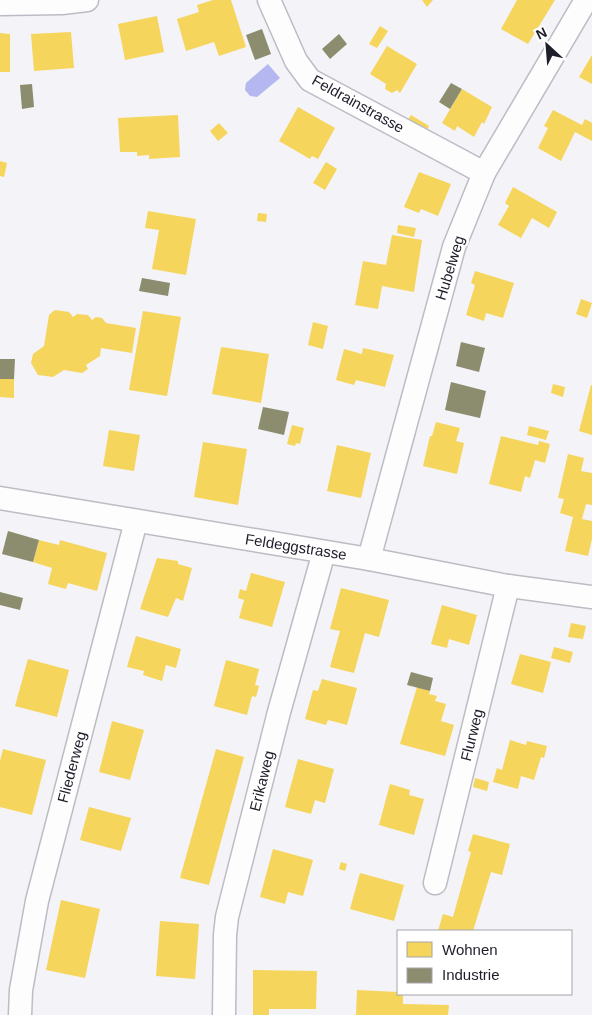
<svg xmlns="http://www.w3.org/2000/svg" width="592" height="1015" font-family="Arial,sans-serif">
  <rect width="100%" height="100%" fill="#f3f3f8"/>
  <!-- water -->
  <path fill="#b5b8f0" d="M268 64 280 78 257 97 250 96 245 90 246 83Z"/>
  <!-- homes -->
  <g fill="#f6d55c">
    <path d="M213 0H231L246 47 219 56 214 42 186 51 177 19 199 12 197 5Z"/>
    <path d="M422 0H433L427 7Z"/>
    <path d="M517 0H555L528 44 501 29Z"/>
    <path d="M157 16 164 52 125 60 118 24Z"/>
    <path d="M380 26 388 31 377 48 369 44Z"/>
    <path d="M71 32 74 68 34 71 31 34Z"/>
    <path d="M0 33 10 34V72H0Z"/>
    <path d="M387 46 417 64 400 93 397 90 392 93 385 89 386 84 370 74Z"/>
    <path d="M592 55V84L579 77Z"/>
    <path d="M462 89 492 107 484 124 482 122 474 137 457 126 455 131 442 123Z"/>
    <path d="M298 107 335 128 318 159 312 156 310 159 279 141Z"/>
    <path d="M553 110 582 125 585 119 592 123V141L575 132 561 161 538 148 548 128 544 126Z"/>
    <path d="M178 115 180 157 149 159V155L137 156V152H120L118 118Z"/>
    <path d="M411 115 429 126 424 136 405 124Z"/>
    <path d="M219 123 228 133 218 141 210 131Z"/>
    <path d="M0 161 7 163 4 177 0 176Z"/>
    <path d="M326 162 337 169 325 190 313 183Z"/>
    <path d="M419 172 451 184 438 216 421 209 419 213 404 207Z"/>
    <path d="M513 187 557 212 549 228 532 218 521 238 498 225 509 206 505 203Z"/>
    <path d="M148 211 196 219 186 275 152 269 159 230 145 228Z"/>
    <path d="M258 213 267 214 266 222 257 221Z"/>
    <path d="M398 225 416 228 414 237 397 233Z"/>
    <path d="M392 235 422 240 414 292 382 286 378 309 355 305 363 261 386 265Z"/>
    <path d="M475 271 514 283 503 318 486 313 484 321 466 315 475 285 471 283Z"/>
    <path d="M581 299 592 303 587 318 576 314Z"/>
    <path d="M55 310 69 312 73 317 77 314 88 315 92 320 96 317 102 318 106 323 136 328 132 353 101 348 100 356 86 365 88 369 82 373 64 370 53 377 38 375 31 363 33 354 44 346 49 315Z"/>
    <path d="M143 311 181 317 167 396 129 390Z"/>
    <path d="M313 322 328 326 323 349 308 345Z"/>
    <path d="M221 347 269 354 261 403 212 394Z"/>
    <path d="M363 348 394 355 385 387 356 380 354 385 336 380 344 349 362 354Z"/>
    <path d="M0 379H14V398L0 397Z"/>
    <path d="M553 384 565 387 563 397 551 393Z"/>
    <path d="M591 385H592V435L579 431Z"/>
    <path d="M436 422 460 428 456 441 464 443 457 474 423 466 430 436H432Z"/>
    <path d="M292 425 304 428 300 444 296 443 295 446 287 444Z"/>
    <path d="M529 426 549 431 546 440 527 435Z"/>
    <path d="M109 430 140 435 134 471 103 466Z"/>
    <path d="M501 436 538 445 539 441 550 444 545 463 535 460 530 478 525 476 521 492 489 484Z"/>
    <path d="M203 442 247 449 238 505 194 497Z"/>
    <path d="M337 445 371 453 361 498 327 491Z"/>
    <path d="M568 454 584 458 581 471 592 473V505L586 504 582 519 592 521V539L588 556 565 551 573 517 560 513 564 499 558 498Z"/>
    <path d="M39 540 59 545 60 540 107 553 97 591 68 583 66 589 48 584 52 568 33 562Z"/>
    <path d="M157 558 178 561V564L192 568 183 601 176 598 168 617 140 609Z"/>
    <path d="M251 573 285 582 272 627 239 618 244 600 238 598 240 589 246 591Z"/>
    <path d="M341 588 389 600 379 637 365 633 354 673 330 667 340 631 330 629Z"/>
    <path d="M442 605 477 615 469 645 449 639 447 648 431 644Z"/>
    <path d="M571 623 586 626 583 639 568 637Z"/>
    <path d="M136 636 181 649 176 668 166 665 162 681 143 675 144 671 127 667Z"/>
    <path d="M554 647 573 652 570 663 551 658Z"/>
    <path d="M520 654 551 662 543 693 511 684Z"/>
    <path d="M28 659 69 670 57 717 15 706Z"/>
    <path d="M226 660 259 669 255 685 259 686 256 697 252 696 247 715 214 706Z"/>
    <path d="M322 679 357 688 347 725 328 720 326 725 305 719 313 690 318 691Z"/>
    <path d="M417 687 430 691 429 694 437 696 435 701 446 704 441 721 454 725 445 756 400 744Z"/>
    <path d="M112 721 144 730 130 780 99 772Z"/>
    <path d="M510 740 526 745 527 741 547 746 544 758 541 757 534 780 521 776 518 789 493 782 497 768 502 770Z"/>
    <path d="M3 749 46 760 32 815 0 807V761Z"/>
    <path d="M216 749 244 757 209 885 180 878Z"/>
    <path d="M298 759 334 769 325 803 315 800 311 814 285 807Z"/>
    <path d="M475 778 489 782 487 791 473 787Z"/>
    <path d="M390 784 410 790 409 795 424 799 414 835 379 825Z"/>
    <path d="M89 807 131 818 121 851 80 840Z"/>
    <path d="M473 834 510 844 502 875 491 872 473 931H438L443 914 453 917 471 852 468 851Z"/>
    <path d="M273 849 313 860 303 896 288 892 285 904 260 897Z"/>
    <path d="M341 862 347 864 345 871 339 869Z"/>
    <path d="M360 873 404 885 394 921 350 909Z"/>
    <path d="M61 900 100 909 85 978 46 970Z"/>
    <path d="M160 921 199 924 195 979 156 976Z"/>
    <path d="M253 970 317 971 316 1009H269V1015H253Z"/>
    <path d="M357 990 398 992V994H403V1004L449 1005 448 1015H356Z"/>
  </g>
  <!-- industry -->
  <g fill="#8c8c6e">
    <path d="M262 29 271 54 255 60 246 35Z"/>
    <path d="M339 34 347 44 330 59 322 49Z"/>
    <path d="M451 83 462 89 450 109 439 102Z"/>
    <path d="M32 84 34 107 22 109 20 85Z"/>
    <path d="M142 278 170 283 168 296 139 291Z"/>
    <path d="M461 342 485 348 479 372 456 366Z"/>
    <path d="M0 359H15L14 379H0Z"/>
    <path d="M451 382 486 391 480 418 445 410Z"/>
    <path d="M263 407 289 412 284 435 258 429Z"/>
    <path d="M8 531 39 540 33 562 2 554Z"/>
    <path d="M0 592 23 598 20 610 0 605Z"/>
    <path d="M411 672 433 678 430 691 407 685Z"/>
  </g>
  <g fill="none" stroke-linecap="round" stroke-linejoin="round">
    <defs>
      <g id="street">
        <path d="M269 0 296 61 310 80 484 173"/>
        <path d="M0 4 62 3 87 0"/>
        <path d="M0 498 369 559 508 586 592 597"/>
        <path d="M369 559 454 247 484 173 586 0"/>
        <path d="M435 883 508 586"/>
        <path d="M20 1015 21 990 37 901 136 521"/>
        <path d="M224 1015 225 935 227 917 279 712 324 552"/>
      </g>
    </defs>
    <!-- street casing -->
    <use href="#street" stroke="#bcbdc4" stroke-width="25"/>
    <!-- street -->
    <use href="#street" stroke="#fdfdfe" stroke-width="22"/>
  </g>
  <g text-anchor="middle" stroke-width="5" stroke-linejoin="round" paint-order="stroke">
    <!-- street labels -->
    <g font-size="15" fill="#1d1e2a" stroke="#fff">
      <text transform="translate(358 104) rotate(29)" y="5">Feldrainstrasse</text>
      <text transform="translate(450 268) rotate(-73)" y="5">Hubelweg</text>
      <text transform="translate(296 547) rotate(9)" y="5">Feldeggstrasse</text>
      <text transform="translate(472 735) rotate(-76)" y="5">Flurweg</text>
      <text transform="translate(72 767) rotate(-75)" y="5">Fliederweg</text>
      <text transform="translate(262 781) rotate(-76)" y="5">Erikaweg</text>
    </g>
  </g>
  <!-- legend -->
  <rect x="397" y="930" width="175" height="65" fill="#ffffff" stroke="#a5a5aa"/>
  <rect x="407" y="942" width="25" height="15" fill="#f6d55c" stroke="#a5a5aa"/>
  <text x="442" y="955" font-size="15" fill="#1d1e2a">Wohnen</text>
  <rect x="407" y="968" width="25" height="15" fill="#8c8c6e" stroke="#a5a5aa"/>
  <text x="442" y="980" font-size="15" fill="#1d1e2a">Industrie</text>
  <!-- north arrow -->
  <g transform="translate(547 45) rotate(334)" stroke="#ffffff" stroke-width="4" paint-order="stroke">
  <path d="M0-4L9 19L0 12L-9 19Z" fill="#1d1e2a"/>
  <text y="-8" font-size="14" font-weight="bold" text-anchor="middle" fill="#1d1e2a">N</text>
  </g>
</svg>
